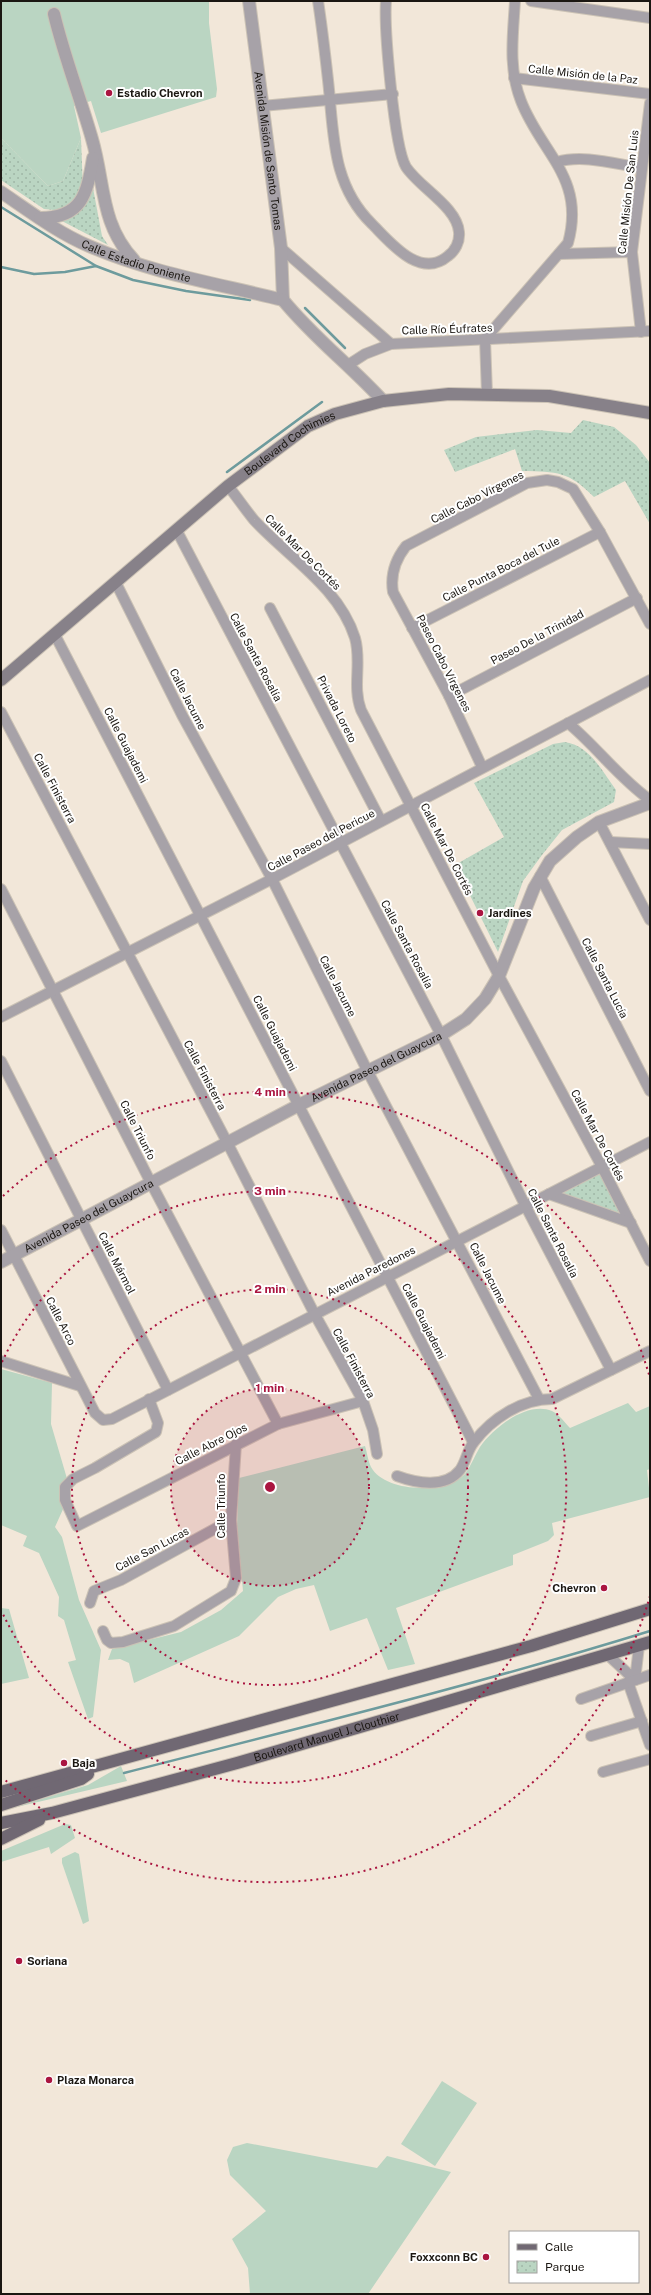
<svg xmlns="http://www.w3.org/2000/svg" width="651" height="2295" font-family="'Public Sans',sans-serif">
  <defs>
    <pattern id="park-dots" width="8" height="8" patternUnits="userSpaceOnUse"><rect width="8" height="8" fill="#bad5c2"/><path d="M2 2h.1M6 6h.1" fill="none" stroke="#9fb6a6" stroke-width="1.8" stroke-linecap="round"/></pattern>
  </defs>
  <rect width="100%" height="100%" fill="#f2e7d9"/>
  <!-- grass -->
  <g fill="#bad5c2">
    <path d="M1 1H209V23L217 89 216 97 101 133 91 101 74 106 81 138 63 181 48 186 1 138Z"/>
    <path d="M1 1369 52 1383 51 1424 68 1482 64 1507 55 1527 62 1537 79 1600 101 1650 93 1717 88 1719 68 1662 76 1660 64 1620 58 1616 59 1597 39 1553 23 1546 27 1536 1 1525Z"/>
    <path d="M628 1403 636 1412 650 1406V1469L647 1470 650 1497 552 1523 554 1535 548 1541 513 1555V1565L396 1608 415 1664 388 1670 367 1618 330 1631 314 1585 296 1589 278 1597 239 1636 134 1683 129 1663 120 1659 108 1660 112 1649 181 1632 221 1610 243 1591 237 1526 239 1478 365 1446C367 1452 368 1461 371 1467 385 1493 446 1494 465 1474 471 1466 475 1455 480 1447 493 1428 527 1401 552 1411 559 1414 565 1423 570 1428Z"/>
    <path d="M1 1608 9 1609 29 1678 1 1684Z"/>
    <path d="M121 1766 127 1781 4 1810 88 1785Z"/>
    <path d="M65 1824 71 1825 75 1838 51 1854 49 1847 1 1862V1851Z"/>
    <path d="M75 1852 79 1854 89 1921 83 1924 62 1863V1858Z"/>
    <path d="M442 2081 477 2103 435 2166 401 2144Z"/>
    <path d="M247 2143 377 2168 387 2156 451 2172 368 2294H250L248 2268 232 2239 266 2211 230 2175 227 2160 233 2147Z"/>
  </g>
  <!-- park -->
  <g fill="url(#park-dots)">
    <path d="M1 138 48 186 63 181 81 138 83 190 77 200 64 211 44 209 1 180Z"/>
    <path d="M93 188 102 236 108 245 60 220 82 207Z"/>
    <path d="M583 420 614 427 636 445 650 463V524L625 481 594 497C568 471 558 472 522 471L515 449 455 472 444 450 476 437 537 430 571 433Z"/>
    <path d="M565 742C590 746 602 771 616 790L614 802 562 830 542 855 523 881 498 952 455 865 504 837 474 783 553 744Z"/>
    <path d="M600 1173 622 1215 560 1193Z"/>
  </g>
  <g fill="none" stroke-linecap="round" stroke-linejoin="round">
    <!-- stream -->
    <g stroke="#6d9b9d" stroke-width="2.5">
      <path d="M1 207 96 266"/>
      <path d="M1 267 34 274 65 272 96 266 133 280 186 291 250 300"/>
      <path d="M305 308 345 348"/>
      <path d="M227 472 322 402"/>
      <path d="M124 1773C299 1728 476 1685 650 1631"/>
    </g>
    <defs>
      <g id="minor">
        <path d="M318 1C322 27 325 53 328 80 334 133 331 184 372 224 390 242 420 280 448 256 455 251 460 242 459 232 457 207 420 188 406 167 394 147 384 27 386 1"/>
        <path d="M531 1 650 18"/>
        <path d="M514 78 650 94"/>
        <path d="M262 106 393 94"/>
        <path d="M557 162C583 154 615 164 641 168"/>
        <path d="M281 248 391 344 650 331"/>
        <path d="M559 254 632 252"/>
        <path d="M641 332 632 252 650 103"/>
        <path d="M348 365 365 354 391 344"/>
        <path d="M487 394 485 339 568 243C586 178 541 153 521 101 508 68 513 35 515 1"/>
        <path d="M228 486C237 497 245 509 254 520 288 557 339 587 355 638 362 662 352 686 361 710L499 976 602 1167 650 1261"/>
        <path d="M177 531 441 1035 525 1205 611 1370"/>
        <path d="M116 583 182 715 272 879 367 1070 539 1399"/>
        <path d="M270 608 381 821"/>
        <path d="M412 628 600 532"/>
        <path d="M55 635 473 1442"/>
        <path d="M449 696 637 598"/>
        <path d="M1 712 228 1144 314 1313 363 1401 373 1430 377 1454"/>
        <path d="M568 723C597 747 619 778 650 800"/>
        <path d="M482 767 449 696 393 592C390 574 395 560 406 546L527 483 547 480 558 482 573 489 600 532 650 624"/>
        <path d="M599 822 650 920"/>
        <path d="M610 842 650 844"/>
        <path d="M540 876 650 1091"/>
        <path d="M1 889 151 1183 278 1424"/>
        <path d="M1 1017 272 879 650 680"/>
        <path d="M1 1061 168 1390"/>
        <path d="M549 1194 631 1223"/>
        <path d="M1 1230 95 1413 103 1420 112 1419 650 1142"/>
        <path d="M1 1361 80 1386"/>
        <path d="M149 1399 158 1423 156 1432 95 1468 73 1479 65 1487V1500L77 1526 278 1424 363 1401"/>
        <path d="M397 1476C416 1483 445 1489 460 1470 466 1462 467 1450 474 1442 492 1418 522 1399 552 1399L650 1351"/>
        <path d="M90 1603 94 1591 121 1580 231 1520"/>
        <path d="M103 1631 107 1640 111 1643 123 1642 174 1626 231 1591 236 1578 231 1520 236 1444"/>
        <path d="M608 1655 635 1680 639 1646"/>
        <path d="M628 1682 650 1745"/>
        <path d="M581 1699 650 1675"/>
        <path d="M591 1736 642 1721"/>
        <path d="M603 1772 650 1759"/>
      </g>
      <g id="tertiary">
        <path id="s1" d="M249 1 281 248 283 300"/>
        <path d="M54 14C64 56 80 97 92 139 105 183 100 224 134 260"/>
        <path id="s2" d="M1 192C29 211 58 233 89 246 151 273 219 284 283 300"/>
        <path d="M40 218C82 218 87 194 93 158"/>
        <path d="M283 300C313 337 351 366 383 401"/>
        <path id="s3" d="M1 1262 299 1105 441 1035 466 1019 485 999 499 976 534 888 550 861 577 837 599 822 650 803"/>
      </g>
      <g id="secondary">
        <path id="s4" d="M1 680 228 486 308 426 335 414 383 401 449 394 549 396 650 413"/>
      </g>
      <g id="primary">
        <path d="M1 1792 531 1646 650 1609"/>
        <path d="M1 1805 81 1779 88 1774"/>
        <path id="s5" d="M1 1823 52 1813 237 1763 650 1642"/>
        <path d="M1 1839 39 1820"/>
      </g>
    </defs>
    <!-- minor casing -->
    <use href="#minor" stroke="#cbc2b5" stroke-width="12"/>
    <!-- tertiary casing -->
    <use href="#tertiary" stroke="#cbc2b5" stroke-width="14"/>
    <!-- secondary casing -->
    <use href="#secondary" stroke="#cbc2b5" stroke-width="14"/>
    <!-- primary casing -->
    <use href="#primary" stroke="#cbc2b5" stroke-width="14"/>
    <!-- minor -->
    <use href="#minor" stroke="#a7a2a8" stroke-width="10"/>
    <!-- tertiary -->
    <use href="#tertiary" stroke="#a7a2a8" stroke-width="12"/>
    <!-- secondary -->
    <use href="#secondary" stroke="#878189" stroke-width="12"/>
    <!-- primary -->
    <use href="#primary" stroke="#706873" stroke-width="12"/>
  </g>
  <!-- distance rings -->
  <circle cx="270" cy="1487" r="99" fill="#aa1540" fill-opacity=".12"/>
  <g fill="none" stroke="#aa1540" stroke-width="2" stroke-dasharray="2 4">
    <circle cx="270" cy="1487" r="99"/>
    <circle cx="270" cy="1487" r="198"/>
    <path d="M2 1362A296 296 0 1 1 2 1612"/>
    <path d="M650 1596A395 395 0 0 1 3 1778M3 1196A395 395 0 0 1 650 1378"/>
  </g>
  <!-- markers -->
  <g fill="#aa1540" stroke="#fff" stroke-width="1.5">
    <circle cx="109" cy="93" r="4"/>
    <circle cx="480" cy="913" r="4"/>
    <circle cx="604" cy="1588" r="4"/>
    <circle cx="64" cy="1763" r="4"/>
    <circle cx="19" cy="1961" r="4"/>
    <circle cx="49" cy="2080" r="4"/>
    <circle cx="486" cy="2257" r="4"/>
  </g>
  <g text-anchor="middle" stroke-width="4" stroke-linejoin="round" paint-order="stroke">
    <!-- street labels -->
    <g font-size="11" fill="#1b1712" stroke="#fff">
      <text transform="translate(583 74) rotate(6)" y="4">Calle Misión de la Paz</text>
      <text dy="4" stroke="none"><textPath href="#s1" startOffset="151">Avenida Misión de Santo Tomas</textPath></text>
      <text transform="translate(628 192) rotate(-84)" y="4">Calle Misión De San Luis</text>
      <text dy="4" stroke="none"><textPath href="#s2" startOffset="153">Calle Estadio Poniente</textPath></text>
      <text transform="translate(447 329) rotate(-2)" y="4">Calle Río Éufrates</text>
      <text dy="4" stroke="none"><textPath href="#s4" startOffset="374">Boulevard Cochimies</textPath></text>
      <text transform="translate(477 497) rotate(-27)" y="4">Calle Cabo Vírgenes</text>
      <text transform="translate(303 552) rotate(45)" y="4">Calle Mar De Cortés</text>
      <text transform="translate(501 569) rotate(-27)" y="4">Calle Punta Boca del Tule</text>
      <text transform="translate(537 637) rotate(-28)" y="4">Paseo De la Trinidad</text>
      <text transform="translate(256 657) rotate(62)" y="4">Calle Santa Rosalía</text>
      <text transform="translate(444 663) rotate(63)" y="4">Paseo Cabo Vírgenes</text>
      <text transform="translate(188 699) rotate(63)" y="4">Calle Jacume</text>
      <text transform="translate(337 709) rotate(63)" y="4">Privada Loreto</text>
      <text transform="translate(126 745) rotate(63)" y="4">Calle Guajademi</text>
      <text transform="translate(55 788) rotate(62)" y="4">Calle Finisterra</text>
      <text transform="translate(321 840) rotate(-28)" y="4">Calle Paseo del Pericue</text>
      <text transform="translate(447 849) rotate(63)" y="4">Calle Mar De Cortés</text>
      <text transform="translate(407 944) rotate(62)" y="4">Calle Santa Rosalía</text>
      <text transform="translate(605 978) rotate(63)" y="4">Calle Santa Lucía</text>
      <text transform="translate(338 986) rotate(63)" y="4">Calle Jacume</text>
      <text transform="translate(275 1033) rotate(63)" y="4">Calle Guajademi</text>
      <text dy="4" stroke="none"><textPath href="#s3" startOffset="423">Avenida Paseo del Guaycura</textPath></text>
      <text transform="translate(205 1075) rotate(62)" y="4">Calle Finisterra</text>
      <text transform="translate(138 1130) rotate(63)" y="4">Calle Triunfo</text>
      <text transform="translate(598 1135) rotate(62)" y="4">Calle Mar De Cortés</text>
      <text dy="4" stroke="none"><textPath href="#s3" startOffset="99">Avenida Paseo del Guaycura</textPath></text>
      <text transform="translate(553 1233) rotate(63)" y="4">Calle Santa Rosalía</text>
      <text transform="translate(117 1263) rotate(63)" y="4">Calle Mármol</text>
      <text transform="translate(371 1271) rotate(-27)" y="4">Avenida Paredones</text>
      <text transform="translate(488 1273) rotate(63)" y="4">Calle Jacume</text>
      <text transform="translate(61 1321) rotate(63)" y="4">Calle Arco</text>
      <text transform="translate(424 1321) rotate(63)" y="4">Calle Guajademi</text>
      <text transform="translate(354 1363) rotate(62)" y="4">Calle Finisterra</text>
      <text transform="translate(211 1444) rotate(-27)" y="4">Calle Abre Ojos</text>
      <text transform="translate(221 1506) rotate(-90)" y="4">Calle Triunfo</text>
      <text transform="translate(152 1549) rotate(-28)" y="4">Calle San Lucas</text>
      <text dy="4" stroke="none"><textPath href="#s5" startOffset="337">Boulevard Manuel J. Clouthier</textPath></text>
    </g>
    <!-- poi labels -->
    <g font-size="11" font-weight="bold" fill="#1b1712" stroke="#fff" text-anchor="start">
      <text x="117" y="97">Estadio Chevron</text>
      <text x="488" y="917">Jardines</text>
      <text x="596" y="1592" text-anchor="end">Chevron</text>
      <text x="72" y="1767">Baja</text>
      <text x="27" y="1965">Soriana</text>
      <text x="57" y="2084">Plaza Monarca</text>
      <text x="478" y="2261" text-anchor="end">Foxxconn BC</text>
    </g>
  </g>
  <circle cx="270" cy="1487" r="6" fill="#aa1540" stroke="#fff" stroke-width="2"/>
  <g font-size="12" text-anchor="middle" font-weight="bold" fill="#aa1540" stroke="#fff" stroke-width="4" stroke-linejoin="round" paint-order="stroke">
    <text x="270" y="1096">4 min</text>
    <text x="270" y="1195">3 min</text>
    <text x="270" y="1293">2 min</text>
    <text x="270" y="1392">1 min</text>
  </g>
  <!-- border -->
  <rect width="651" height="2295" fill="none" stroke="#1b1712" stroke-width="4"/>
  <!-- legend -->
  <rect x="509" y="2231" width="130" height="52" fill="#ffffff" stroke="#a4a2a0"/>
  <rect x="517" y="2244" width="20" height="6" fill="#706873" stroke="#a4a2a0"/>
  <text x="545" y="2251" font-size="12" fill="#1b1712">Calle</text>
  <rect x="517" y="2261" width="20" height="12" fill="url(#park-dots)" stroke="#a4a2a0"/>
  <text x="545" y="2271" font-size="12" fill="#1b1712">Parque</text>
</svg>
